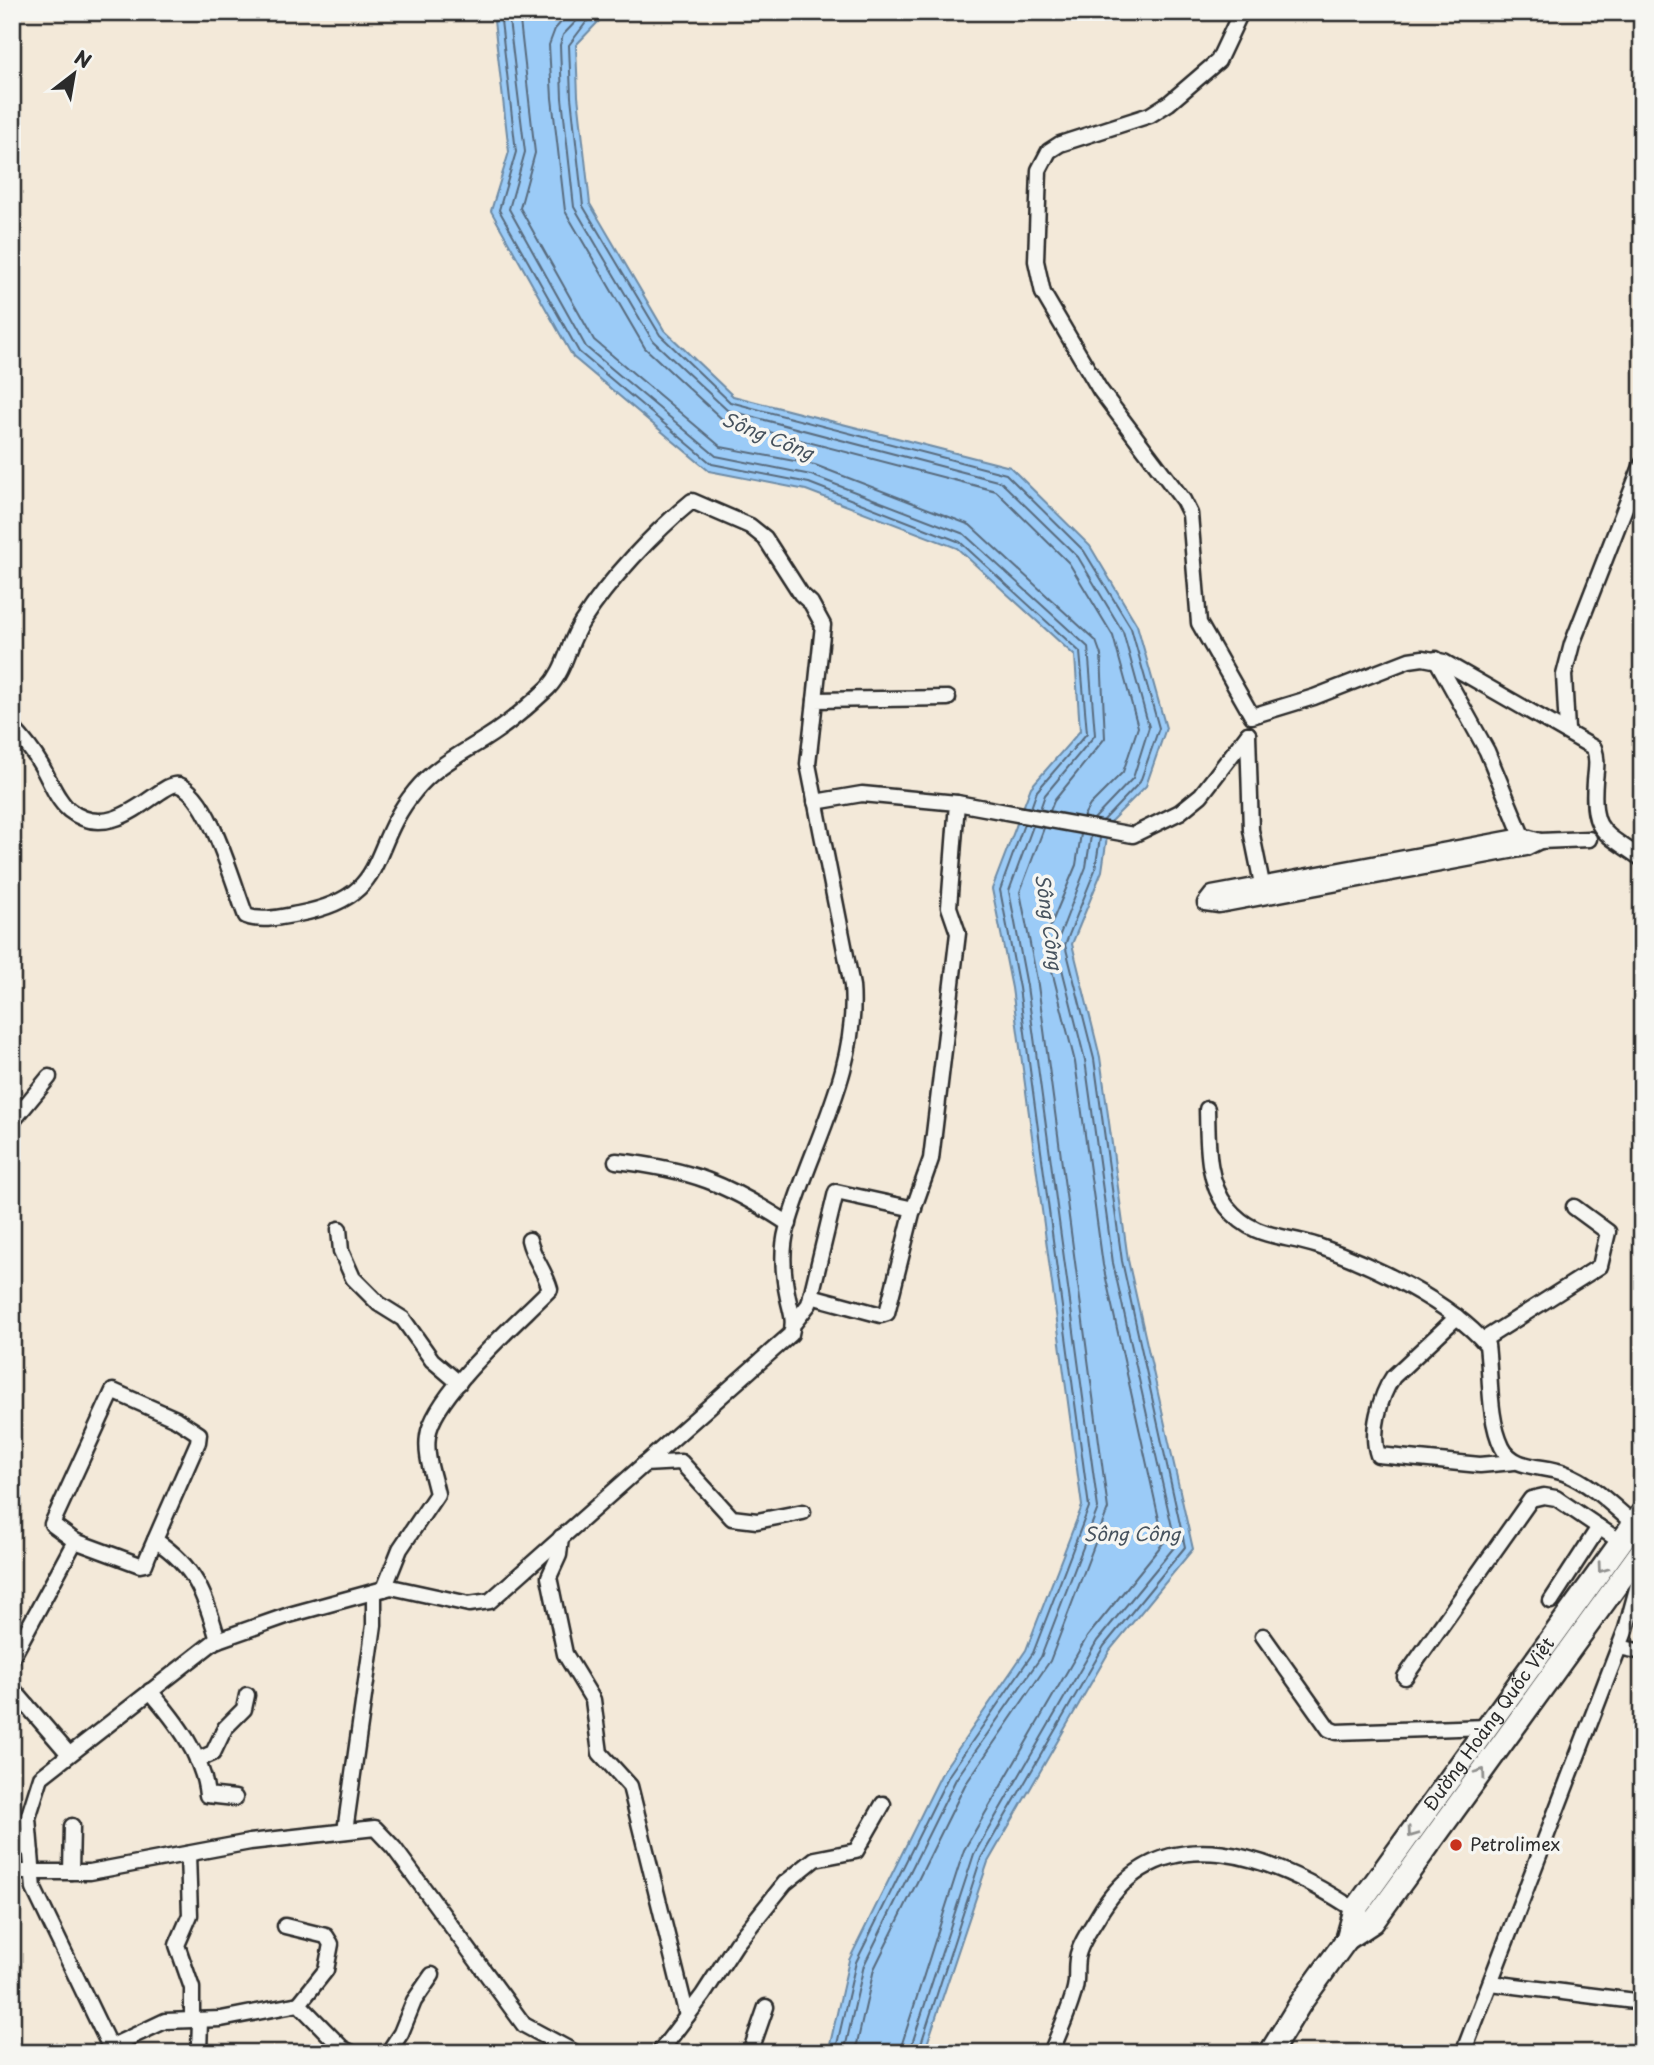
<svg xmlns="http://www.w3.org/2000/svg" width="1654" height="2065" font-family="'Playpen Sans',sans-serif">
  <rect width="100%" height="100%" fill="#f3e9d9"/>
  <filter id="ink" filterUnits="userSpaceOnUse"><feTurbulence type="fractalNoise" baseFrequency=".0143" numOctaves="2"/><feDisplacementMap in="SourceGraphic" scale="14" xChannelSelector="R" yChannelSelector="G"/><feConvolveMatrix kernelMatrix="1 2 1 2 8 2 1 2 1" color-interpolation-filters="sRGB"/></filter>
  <g filter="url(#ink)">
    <!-- water -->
    <path fill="#9bcbf7" stroke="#6e8ba5" stroke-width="2" d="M493 12H602L600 20 576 45 578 96 590 204 664 330 733 396 1010 467 1090 546 1137 625 1166 728 1146 786 1109 823 1102 871 1072 944 1100 1057 1128 1260 1193 1549 1110 1650 988 1862 924 2053H828L849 1960 943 1771 1026 1650 1082 1506 1012 988 992 889 1031 787 1080 731 1075 656 957 548 806 490 709 471 573 357 491 211 509 152Z"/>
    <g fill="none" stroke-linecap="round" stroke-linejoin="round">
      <!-- shore -->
      <g stroke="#586b7d" stroke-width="2">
        <path d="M500 12 516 152 499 210 579 352 712 464 809 483 960 542 1080 652 1087 733 1037 791 1031 808"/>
        <path d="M508 12 525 152 509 209 586 347 716 456 811 475 964 534 1088 647 1095 735 1045 795 1040 809"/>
        <path d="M519 12 535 153 520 208 594 340 721 447 815 465 970 525 1096 641 1101 655 1105 738 1054 801 1050 811"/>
        <path d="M570 12 555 29 549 45 552 98 565 211 645 348 723 420 996 491 1069 563 1113 636 1138 727 1123 772 1090 805 1083 817"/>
        <path d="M585 12 563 35 560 45 562 98 574 207 653 341 727 410 1001 482 1078 557 1123 632 1149 727 1133 778 1094 819"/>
        <path d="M594 12 569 45 571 97 583 206 660 335 730 402 1006 474 1084 551 1131 628 1159 728 1140 782 1103 821"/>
        <path d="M835 2053 856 1962 949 1775 1033 1653 1089 1507 1019 988 1000 890 1024 824"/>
        <path d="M844 2053 864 1965 956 1779 1041 1657 1098 1508 1027 986 1009 891 1033 826"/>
        <path d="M855 2053 874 1969 965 1785 1050 1661 1108 1509 1038 985 1020 892 1044 828"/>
        <path d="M899 2053 964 1850 1087 1637 1164 1542 1103 1265 1075 1062 1046 947 1047 934 1076 865 1081 834"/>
        <path d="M909 2053 974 1854 1097 1641 1176 1545 1113 1263 1085 1060 1056 945 1086 867 1091 836"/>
        <path d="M918 2053 981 1858 1104 1646 1185 1547 1122 1261 1094 1059 1065 945 1095 870 1100 838"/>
      </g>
      <defs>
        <g id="minor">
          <path d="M1241 12 1218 61 1169 103 1150 115 1060 144 1049 151 1039 170 1036 261 1043 293 1100 390 1183 500 1190 514 1199 623 1252 716 1314 697 1409 660 1423 658 1444 662 1594 748C1598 760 1596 769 1595 781 1591 833 1603 831 1642 859"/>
          <path d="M1436 659 1487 751 1525 843"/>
          <path d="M12 727C23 739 33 751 41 765 50 780 56 799 69 810 116 847 161 779 179 785 210 795 234 887 246 916 262 922 281 917 298 914 393 896 366 850 415 791 434 767 461 754 486 738 507 725 530 705 548 688 566 669 568 643 582 622 608 581 654 532 692 501L750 526 765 538 801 594 811 603 823 625 815 700"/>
          <path d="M1567 730 1564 675 1572 644 1642 464"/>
          <path d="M1248 734 1251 830 1262 884"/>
          <path d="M957 803 1133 835 1180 812 1201 795 1248 734"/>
          <path d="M1523 836 1540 841 1526 848 1219 905 1205 903 1212 894Z"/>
          <path d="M1540 841 1589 839"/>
          <path d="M1207 1109C1208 1141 1206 1181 1227 1207 1254 1240 1283 1234 1318 1246 1371 1264 1450 1302 1487 1345 1491 1376 1488 1418 1502 1447 1513 1470 1543 1465 1564 1473 1591 1483 1613 1506 1634 1524"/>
          <path d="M12 1122 49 1077"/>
          <path d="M616 1161C691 1169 727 1184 789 1224"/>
          <path d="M339 1229 341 1251 353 1278 379 1304 403 1319 432 1360 459 1383"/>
          <path d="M811 1296 836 1192 914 1209"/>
          <path d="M1457 1317 1393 1377C1380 1396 1370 1433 1378 1455L1480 1465 1514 1462"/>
          <path d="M795 1322 809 1304 811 1296 881 1315 887 1313 912 1213 931 1159 958 933 949 907 957 803 862 794 815 802"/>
          <path d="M1483 1340 1600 1266 1608 1232 1574 1207"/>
          <path d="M113 1391 176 1419 199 1434 198 1442 148 1556 145 1564 140 1565 75 1541 52 1524Z"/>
          <path d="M644 1464 681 1462 732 1518 757 1521 803 1512"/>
          <path d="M561 1537 559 1555 549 1577 565 1654 593 1700 600 1753 630 1786 687 2016"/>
          <path d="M155 1540C196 1567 205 1595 218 1640"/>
          <path d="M384 1589 400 1549 437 1494C433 1475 425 1456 428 1436 433 1395 519 1321 550 1289 545 1271 533 1258 529 1240"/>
          <path d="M1551 1601 1599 1527"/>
          <path d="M1263 1636 1329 1729 1336 1732 1488 1727"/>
          <path d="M1619 1647 1642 1652"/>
          <path d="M12 1658 75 1541"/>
          <path d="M1405 1677 1531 1499 1544 1496 1556 1498 1621 1542"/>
          <path d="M12 1688 68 1753"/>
          <path d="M150 1691C175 1720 203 1755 207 1795L235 1798"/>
          <path d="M197 1760 213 1753 225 1728 244 1709 247 1695"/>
          <path d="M345 1831 374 1625V1592"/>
          <path d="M12 1836 31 1852"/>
          <path d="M188 1854 190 1915 177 1945 192 1988V2020"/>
          <path d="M12 1872H90L250 1842 375 1828 394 1848 524 2025 576 2053"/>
          <path d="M71 1872 72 1826"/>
          <path d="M285 1926 326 1936 331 1944 326 1970 299 2004"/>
          <path d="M1491 1983 1642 2002"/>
          <path d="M110 2047 34 1889 28 1818 41 1777 215 1641 289 1615 391 1587 469 1604 490 1601 791 1334C795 1320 791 1312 788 1298 783 1275 781 1251 787 1229 809 1148 859 1072 852 986L808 764 815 700 948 698"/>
          <path d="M107 2053 110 2047 165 2021 221 2019 299 2004 342 2048 352 2053"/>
          <path d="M199 2053 200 2020"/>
          <path d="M388 2053 401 2033 414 2001 432 1975"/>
          <path d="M659 2053 703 1995 736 1944 785 1883 815 1859 856 1851 883 1804"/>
          <path d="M750 2053 766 2007"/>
          <path d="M1051 2053C1059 2032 1070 2010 1075 1988 1078 1975 1074 1963 1079 1951 1083 1939 1091 1928 1097 1918 1159 1807 1279 1858 1361 1914"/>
          <path d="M1463 2053 1626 1629 1642 1570"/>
        </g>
        <g id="highway">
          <path d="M1347 1939 1373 1922 1642 1550"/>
          <path id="s1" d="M1270 2053 1300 2004 1347 1939 1355 1910 1642 1513"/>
        </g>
      </defs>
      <!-- minor casing -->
      <use href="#minor" stroke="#2b2b2b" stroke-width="19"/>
      <!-- highway casing -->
      <use href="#highway" stroke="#2b2b2b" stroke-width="26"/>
      <!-- minor -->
      <use href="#minor" stroke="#f6f6f2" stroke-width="14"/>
      <!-- highway -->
      <use href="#highway" stroke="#f6f6f2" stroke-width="21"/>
    </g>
    <!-- one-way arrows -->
    <defs><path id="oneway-chevron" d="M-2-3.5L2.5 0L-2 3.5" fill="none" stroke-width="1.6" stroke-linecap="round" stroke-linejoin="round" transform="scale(1.75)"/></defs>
    <g stroke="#90908e">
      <use href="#oneway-chevron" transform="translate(1602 1568) rotate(126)"/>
      <use href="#oneway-chevron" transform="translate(1481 1773) rotate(-54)"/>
      <use href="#oneway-chevron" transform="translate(1412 1833) rotate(126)"/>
    </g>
  </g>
  <!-- markers -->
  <circle fill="#c8321e" stroke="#f6f6f2" stroke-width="2.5" cx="1456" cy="1845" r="7"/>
  <g text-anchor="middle" stroke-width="7" stroke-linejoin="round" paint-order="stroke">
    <!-- street labels -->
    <g font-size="18" fill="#2b2b2b" stroke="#f6f6f2">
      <text dy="6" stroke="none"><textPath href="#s1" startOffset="397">Đường Hoàng Quốc Việt</textPath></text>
    </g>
    <!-- poi labels -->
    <g font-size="18" fill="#2b2b2b" stroke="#f6f6f2" text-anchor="start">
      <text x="1470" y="1851">Petrolimex</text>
    </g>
    <!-- water labels -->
    <g font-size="19" font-style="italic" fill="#47535e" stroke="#f6f6f2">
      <text transform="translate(768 436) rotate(22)" y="7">Sông Công</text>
      <text transform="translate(1049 922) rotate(82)" y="7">Sông Công</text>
      <text x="1132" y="1541">Sông Công</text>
    </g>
  </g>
  <!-- margin -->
  <rect width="1654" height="2065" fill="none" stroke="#f6f6f2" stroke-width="42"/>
  <rect x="21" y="21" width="1612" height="2023" fill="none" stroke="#2b2b2b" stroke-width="2.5" filter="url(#ink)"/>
  <!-- north arrow -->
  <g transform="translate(74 74) rotate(31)" stroke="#f6f6f2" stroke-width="5" paint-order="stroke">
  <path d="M0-5L12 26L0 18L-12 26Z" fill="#2b2b2b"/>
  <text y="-10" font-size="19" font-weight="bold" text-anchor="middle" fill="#2b2b2b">N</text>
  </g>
</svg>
